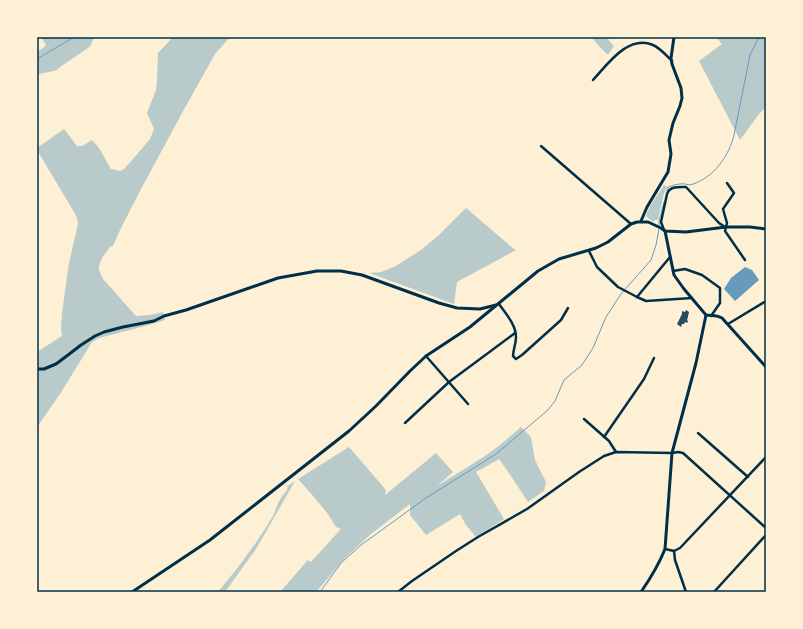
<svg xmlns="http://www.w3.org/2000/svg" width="803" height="629" font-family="Lato,sans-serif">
  <rect width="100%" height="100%" fill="#fdf0d5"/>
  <!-- green -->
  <g fill="#b9caca">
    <path d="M41 37H94L91 45 88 48 60 67 57 70 54 71 39 74 37 78V52L43 48 46 45Z"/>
    <path d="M173 37H230L215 54 182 113 140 191 120 230 113 246 110 247 104 255 101 260 99 266V270L103 279 136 316 150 315 163 312 165 320 145 326 99 338 92 342 60 394 37 427V352L62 336 61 329 62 313 69 263 78 224 77 218 74 212 37 150V148L64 129 77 146H82L92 140 99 148 111 169 120 171 124 169 134 158 150 139 154 129 147 113 156 90 157 80 158 53Z"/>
    <path d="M592 37H606L611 43 614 46 608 55 596 43Z"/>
    <path d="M716 37H763L766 40V107L759 114 740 140 699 61 722 44Z"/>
    <path d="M664 185 667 187 664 193 658 220H655L653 222 646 216C649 205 658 195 664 185Z"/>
    <path d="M466 208 514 249 516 250 457 282 454 304 369 273 381 272 394 267 421 250 439 235Z"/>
    <path d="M521 427 531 437 535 460 546 482 544 491 528 502 511 476 499 459 476 472 504 519 476 537 466 525 460 514 426 535 410 515V504L371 534 344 559 318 590V592H280L307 561V560L311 562 341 529 336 527C326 509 312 495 298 479L349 447 386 490 385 495 436 453 453 472 437 486 485 456 500 445Z"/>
    <path d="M295 481 256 549 225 592H218C238 568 258 542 274 514 276 509 277 505 280 500 282 495 287 492 288 487H286Z"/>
  </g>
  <!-- water -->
  <path fill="#669bbc" d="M745 267 752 270 759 280 735 301 724 289 731 278Z"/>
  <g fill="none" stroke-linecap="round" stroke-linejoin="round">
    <!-- stream -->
    <g stroke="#669bbc" stroke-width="1">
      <path d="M37 59 74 37"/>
      <path d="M667 191 668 187C672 186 676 184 680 184 685 183 689 186 693 184 714 177 729 156 734 135L750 55 759 37"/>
      <path d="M320 592 341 563 361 545 426 498 496 454 548 410 555 401 564 380 582 365 593 348 606 317 621 294 651 260 656 245 659 229V222L664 202"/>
    </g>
  </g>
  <!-- building -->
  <path fill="#264d5e" d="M686 310 689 312 688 316V317L687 320 688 321 687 323 685 322 684 324H682L681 327 677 324 682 314V311L685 312Z"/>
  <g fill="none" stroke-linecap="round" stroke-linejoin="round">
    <!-- minor -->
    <g stroke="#003049" stroke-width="2.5">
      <path d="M593 80C607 65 628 34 653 45 660 48 666 55 672 61"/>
      <path d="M541 146 631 224"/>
      <path d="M727 183 734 193 723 209 727 223 725 231 745 260"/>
      <path d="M664 230 661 222 667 194C670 186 678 187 686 187L719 223 725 227"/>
      <path d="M589 251 597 267 618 287 637 297 646 301 692 298"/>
      <path d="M673 271 685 269 702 275 720 288V303L711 316"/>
      <path d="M637 297 670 257"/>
      <path d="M499 304C506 314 516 325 516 337 516 344 513 350 513 356L516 359 522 355 561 320 568 308"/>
      <path d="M728 324 766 301"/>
      <path d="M426 356 468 404"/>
      <path d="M584 419 609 441 616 452"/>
      <path d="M405 423 449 382 515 333"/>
      <path d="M698 433 748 477"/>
      <path d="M604 437 644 379 654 358"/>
      <path d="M665 549 674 551 680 548 766 457"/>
      <path d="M674 551 675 560 686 592"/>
      <path d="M398 592 412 581 456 551 478 537 527 509 579 472 604 456 616 452 672 453 678 452 683 453 766 528"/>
      <path d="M714 592 766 535"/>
    </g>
    <!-- tertiary -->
    <g stroke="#003049" stroke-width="3">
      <path d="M641 221 647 207 668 172 671 154 669 140 673 123 680 106 682 98 681 88 672 64 671 58 674 37"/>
      <path d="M665 231 674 275 684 289 706 315C712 316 717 315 722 318L766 367"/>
      <path d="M37 369H44L56 364 68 355 81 345 95 336 104 332 123 327 154 321 164 316 186 310 278 278 317 271H341L362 275 439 303 457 308 480 309 496 305"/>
      <path d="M132 592 210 540 349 431 376 406 410 371 426 356 470 327 538 271 559 259 596 248 608 242 631 224 637 222H648L661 228 665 231 686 232 726 227H750L766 229"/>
      <path d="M641 592C650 579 659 564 665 549L672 453 696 363 706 315"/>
    </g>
  </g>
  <!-- border -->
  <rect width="803" height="629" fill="none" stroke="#fdf0d5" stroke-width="76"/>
  <rect x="38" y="38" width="727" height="553" fill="none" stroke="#003049" stroke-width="1.5"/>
</svg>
